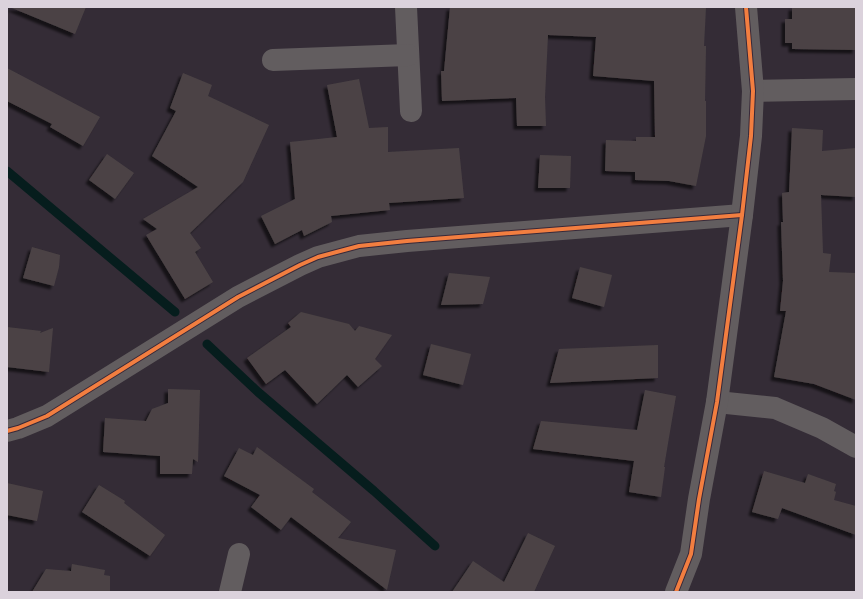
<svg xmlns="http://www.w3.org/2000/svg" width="863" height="599" font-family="Overpass,sans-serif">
  <defs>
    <filter id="shadow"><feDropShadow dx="-3.5" dy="3.5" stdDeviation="1" flood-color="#0009"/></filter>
  </defs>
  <rect width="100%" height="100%" fill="#342c36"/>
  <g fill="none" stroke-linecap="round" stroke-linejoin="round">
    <!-- stream -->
    <g stroke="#061d1d" stroke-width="9">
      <path d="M7 171 175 312"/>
      <path d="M207 344 258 392 374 491 435 546"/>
    </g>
  </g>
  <!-- building -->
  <g fill="#4b4345" filter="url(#shadow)">
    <path d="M12 7H86L75 34 12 8Z"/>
    <path d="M450 7H706L704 46H706L705 101H706V136L696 186 669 181 635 180V172L605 171 606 140 636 141V137H655L654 81 593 76 596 37 548 35 545 97 546 126H517L516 98 442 101 441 71H444Z"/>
    <path d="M792 7H856V50L792 49V43H785V19H792Z"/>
    <path d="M7 68 100 117 83 146 50 127 52 124 7 101Z"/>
    <path d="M183 73 212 85 208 96 269 125 243 182 190 233 201 248 195 252 213 282 185 299 146 235 157 229 143 219 198 187 152 156 176 111 170 108Z"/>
    <path d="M359 79 369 128 388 127V152L459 148 464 198 389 203 390 210 331 216 332 222 304 236 302 230 275 244 261 216 295 199 290 142 337 137 327 85Z"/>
    <path d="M792 128 823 130 822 151 856 148V197L821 195 823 253 831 254 829 272 856 273V400L814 384 774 377 786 311H780L783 281 781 222H783L782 193 789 192Z"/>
    <path d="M107 154 134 173 115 199 89 180Z"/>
    <path d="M540 155 571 156 570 188H538Z"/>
    <path d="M32 247 60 255 59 267 54 286 23 278Z"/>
    <path d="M580 267 612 275 604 307 572 298Z"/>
    <path d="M449 273 490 277 483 304 441 305Z"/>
    <path d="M301 312 349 324 355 331 359 326 392 335 375 359 382 366 358 387 347 375 317 404 285 370 266 384 247 358 291 327 288 323Z"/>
    <path d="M7 327 41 331 40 333 53 328 49 372 7 367Z"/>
    <path d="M431 344 471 354 463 385 423 375Z"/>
    <path d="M658 345V378L550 383 559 349Z"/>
    <path d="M168 389 200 390 198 462 193 459 192 474H160V456L103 452 105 418 146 421 152 409 168 403Z"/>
    <path d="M645 390 676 396 664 467H665L661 497 629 492 634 461 533 449 541 421 637 430Z"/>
    <path d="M257 447 314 489 312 492 351 522 338 538 396 550 387 590 291 517 281 530 251 507 260 495 224 476 239 448 253 455Z"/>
    <path d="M764 471 805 483 808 474 836 484 834 491 836 492 834 500 856 506V535L782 508 778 519 752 512Z"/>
    <path d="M7 483 43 491 37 521 7 515Z"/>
    <path d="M99 485 125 501 124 503 165 535 150 556 82 512Z"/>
    <path d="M528 533 555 546 534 592H452L473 561 504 582Z"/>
    <path d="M72 564 105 570 104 575 110 576V592H32L46 569 71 571Z"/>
  </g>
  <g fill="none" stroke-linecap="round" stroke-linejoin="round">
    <!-- street -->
    <g stroke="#625d5f" stroke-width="22">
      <path d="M406 7 411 111"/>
      <path d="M273 60 408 55"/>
      <path d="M753 91 856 89"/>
      <path d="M717 402 775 408 822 428 856 447"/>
      <path d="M7 431 18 428 47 416 238 297 300 265 318 257 359 246 407 241 742 215"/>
      <path d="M230 592 239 554"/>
      <path d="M676 592 691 554 699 499 717 402 742 215 751 136 753 91 746 7"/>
    </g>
    <defs>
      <g id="cycleway">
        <path d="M7 431 18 428 47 416 238 297 300 265 318 257 359 246 407 241 742 215"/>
        <path d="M676 592 691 554 699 499 717 402 742 215 751 136 753 91 746 7"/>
      </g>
    </defs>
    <!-- cycleway casing -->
    <use href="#cycleway" stroke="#382939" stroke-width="6"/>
    <!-- cycleway -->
    <use href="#cycleway" stroke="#f27e40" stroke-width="4"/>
  </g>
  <!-- border -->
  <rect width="863" height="599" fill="none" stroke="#dbd2dc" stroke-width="16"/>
</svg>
